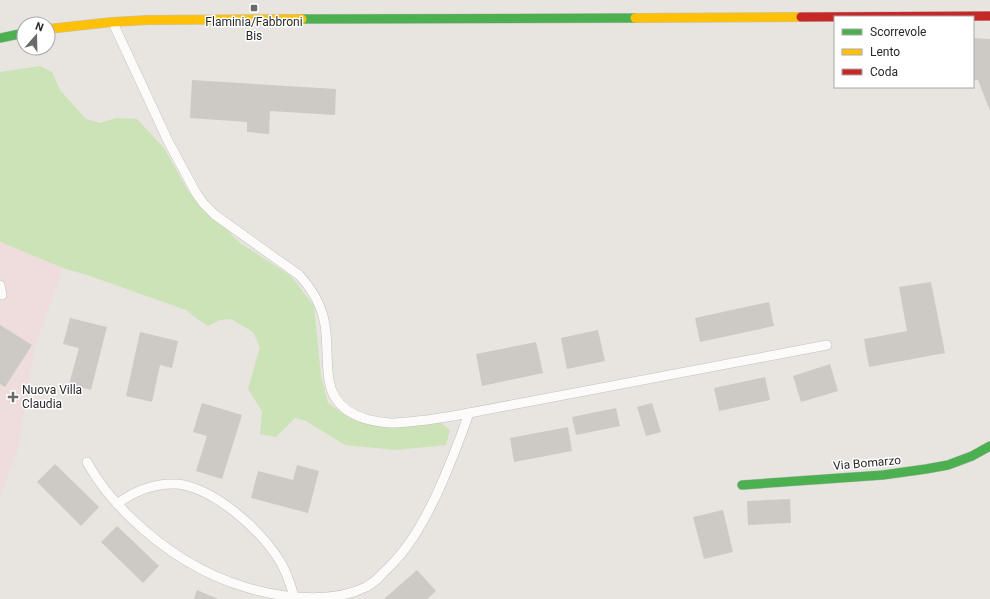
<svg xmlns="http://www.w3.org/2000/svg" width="990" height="599" font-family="Roboto,sans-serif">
  <rect width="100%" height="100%" fill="#e8e4df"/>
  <!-- medical -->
  <path fill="#eedddc" d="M0 241 5 244 63 268 35 347 18 448 0 497Z"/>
  <!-- green -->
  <path fill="#cbe3b7" d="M40 66 52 72 60 90 86 119 100 123 116 118 137 119 164 148 188 191 240 243 291 276 314 306 321 376 328 403 348 417 366 424 441 423 450 430 446 445 396 450 345 445 306 421 295 418 276 437 260 434 262 411 248 389 260 347 253 332 231 319 220 320 208 326 196 318 186 310 87 275 63 268 5 244 0 241V72Z"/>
  <!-- building -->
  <g fill="#cdcac6">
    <path d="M973 38 990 39V111L978 80H973Z"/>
    <path d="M192 80 336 89 335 115 270 111 269 134 247 132V122L190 118Z"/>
    <path d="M931 282 945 353 869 367 864 339 907 331 899 287Z"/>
    <path d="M769 302 774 326 700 342 695 318Z"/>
    <path d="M70 318 107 327 91 390 69 384 79 348 63 344Z"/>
    <path d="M0 325 32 345 5 387 0 384Z"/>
    <path d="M598 330 605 361 567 369 561 338Z"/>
    <path d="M140 332 178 341 172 368 160 365 152 402 126 396Z"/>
    <path d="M536 342 543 373 482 386 476 354Z"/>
    <path d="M830 364 838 391 801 402 793 376Z"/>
    <path d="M765 377 770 400 719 411 714 388Z"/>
    <path d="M202 403 242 415 222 479 196 471 207 436 193 432Z"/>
    <path d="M652 403 661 432 646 436 637 407Z"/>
    <path d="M616 408 620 426 576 435 572 417Z"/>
    <path d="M568 427 572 451 514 462 510 438Z"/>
    <path d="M55 464 99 507 81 526 37 482Z"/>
    <path d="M297 465 319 471 308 513 251 498 258 471 293 480Z"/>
    <path d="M790 499 791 523 748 525 747 501Z"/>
    <path d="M723 510 733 552 704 559 693 517Z"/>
    <path d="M117 526 159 566 143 583 101 542Z"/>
    <path d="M417 570 436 591 427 599H384Z"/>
    <path d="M197 590 218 599H194Z"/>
  </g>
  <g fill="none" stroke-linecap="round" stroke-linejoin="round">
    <defs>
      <g id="lane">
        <path d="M113 23 168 141 196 193 204 204 215 215 299 275C312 289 322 306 325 325 328 343 326 362 329 380 334 412 362 421 390 423 402 423 415 421 427 420 441 418 455 416 469 413L827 345"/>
        <path d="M0 285 2 295 0 294"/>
        <path d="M87 462C100 485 111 498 130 517 162 548 201 574 245 587 258 591 272 594 286 596 312 599 342 599 366 587 373 583 379 578 384 572 408 550 421 526 435 498 448 470 459 442 469 413"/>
        <path d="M117 504C134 491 155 483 177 484 215 488 262 531 281 563 287 574 291 585 294 597"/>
      </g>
      <g id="fast">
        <path d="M302 19 635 18"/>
        <path d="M0 38 24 33"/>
        <path d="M742 485 883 475 926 469 948 465 972 456 990 446"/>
      </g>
      <g id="slow">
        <path d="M635 18 801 17"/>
        <path d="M48 29 112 22 148 20 302 19"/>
      </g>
      <path id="jam" d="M801 17 990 16"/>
    </defs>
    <!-- lane casing -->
    <use href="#lane" stroke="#c1c0c0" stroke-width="10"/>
    <!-- fast casing -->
    <use href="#fast" stroke="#c1c0c0" stroke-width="10"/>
    <!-- slow casing -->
    <use href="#slow" stroke="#c1c0c0" stroke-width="10"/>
    <!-- jam casing -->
    <use href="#jam" stroke="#c1c0c0" stroke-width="10"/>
    <!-- lane -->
    <use href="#lane" stroke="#fcfbfa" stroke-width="9"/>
    <!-- fast -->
    <use href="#fast" stroke="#4caf50" stroke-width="9"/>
    <!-- slow -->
    <use href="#slow" stroke="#ffc107" stroke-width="9"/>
    <!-- jam -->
    <use href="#jam" stroke="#c62828" stroke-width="9"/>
  </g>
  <!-- markers -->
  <g fill="#6c6a69" stroke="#fff" stroke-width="1.5">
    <rect x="250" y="4" width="8" height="8" rx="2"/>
    <path d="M11 391h4v4h4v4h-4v4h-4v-4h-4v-4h4z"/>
  </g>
  <g text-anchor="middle" stroke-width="3" stroke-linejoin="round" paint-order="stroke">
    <!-- poi labels -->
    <g font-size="12" fill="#292929" stroke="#fff">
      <text x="254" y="26">Flaminia/Fabbroni<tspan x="254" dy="14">Bis</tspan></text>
      <text x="22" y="394" text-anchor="start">Nuova Villa<tspan x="22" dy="14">Claudia</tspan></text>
    </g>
    <!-- street labels -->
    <g font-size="12" fill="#292929" stroke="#fff">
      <text transform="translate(867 463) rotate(-5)" y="4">Via Bomarzo</text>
    </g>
  </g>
  <!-- legend -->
  <rect x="834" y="16" width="140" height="72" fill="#ffffff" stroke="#a9a9a9"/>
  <rect x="842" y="29" width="20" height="6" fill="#4caf50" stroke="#a9a9a9"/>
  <text x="870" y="36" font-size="12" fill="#292929">Scorrevole</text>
  <rect x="842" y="49" width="20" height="6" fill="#ffc107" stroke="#a9a9a9"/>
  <text x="870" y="56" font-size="12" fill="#292929">Lento</text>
  <rect x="842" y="69" width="20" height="6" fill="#c62828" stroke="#a9a9a9"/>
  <text x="870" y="76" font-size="12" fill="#292929">Coda</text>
  <!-- north arrow -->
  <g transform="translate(36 36) rotate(20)"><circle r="19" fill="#ffffff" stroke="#a9a9a9"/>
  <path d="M0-3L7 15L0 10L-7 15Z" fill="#6c6a69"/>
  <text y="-6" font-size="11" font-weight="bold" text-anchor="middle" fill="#292929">N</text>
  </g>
</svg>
